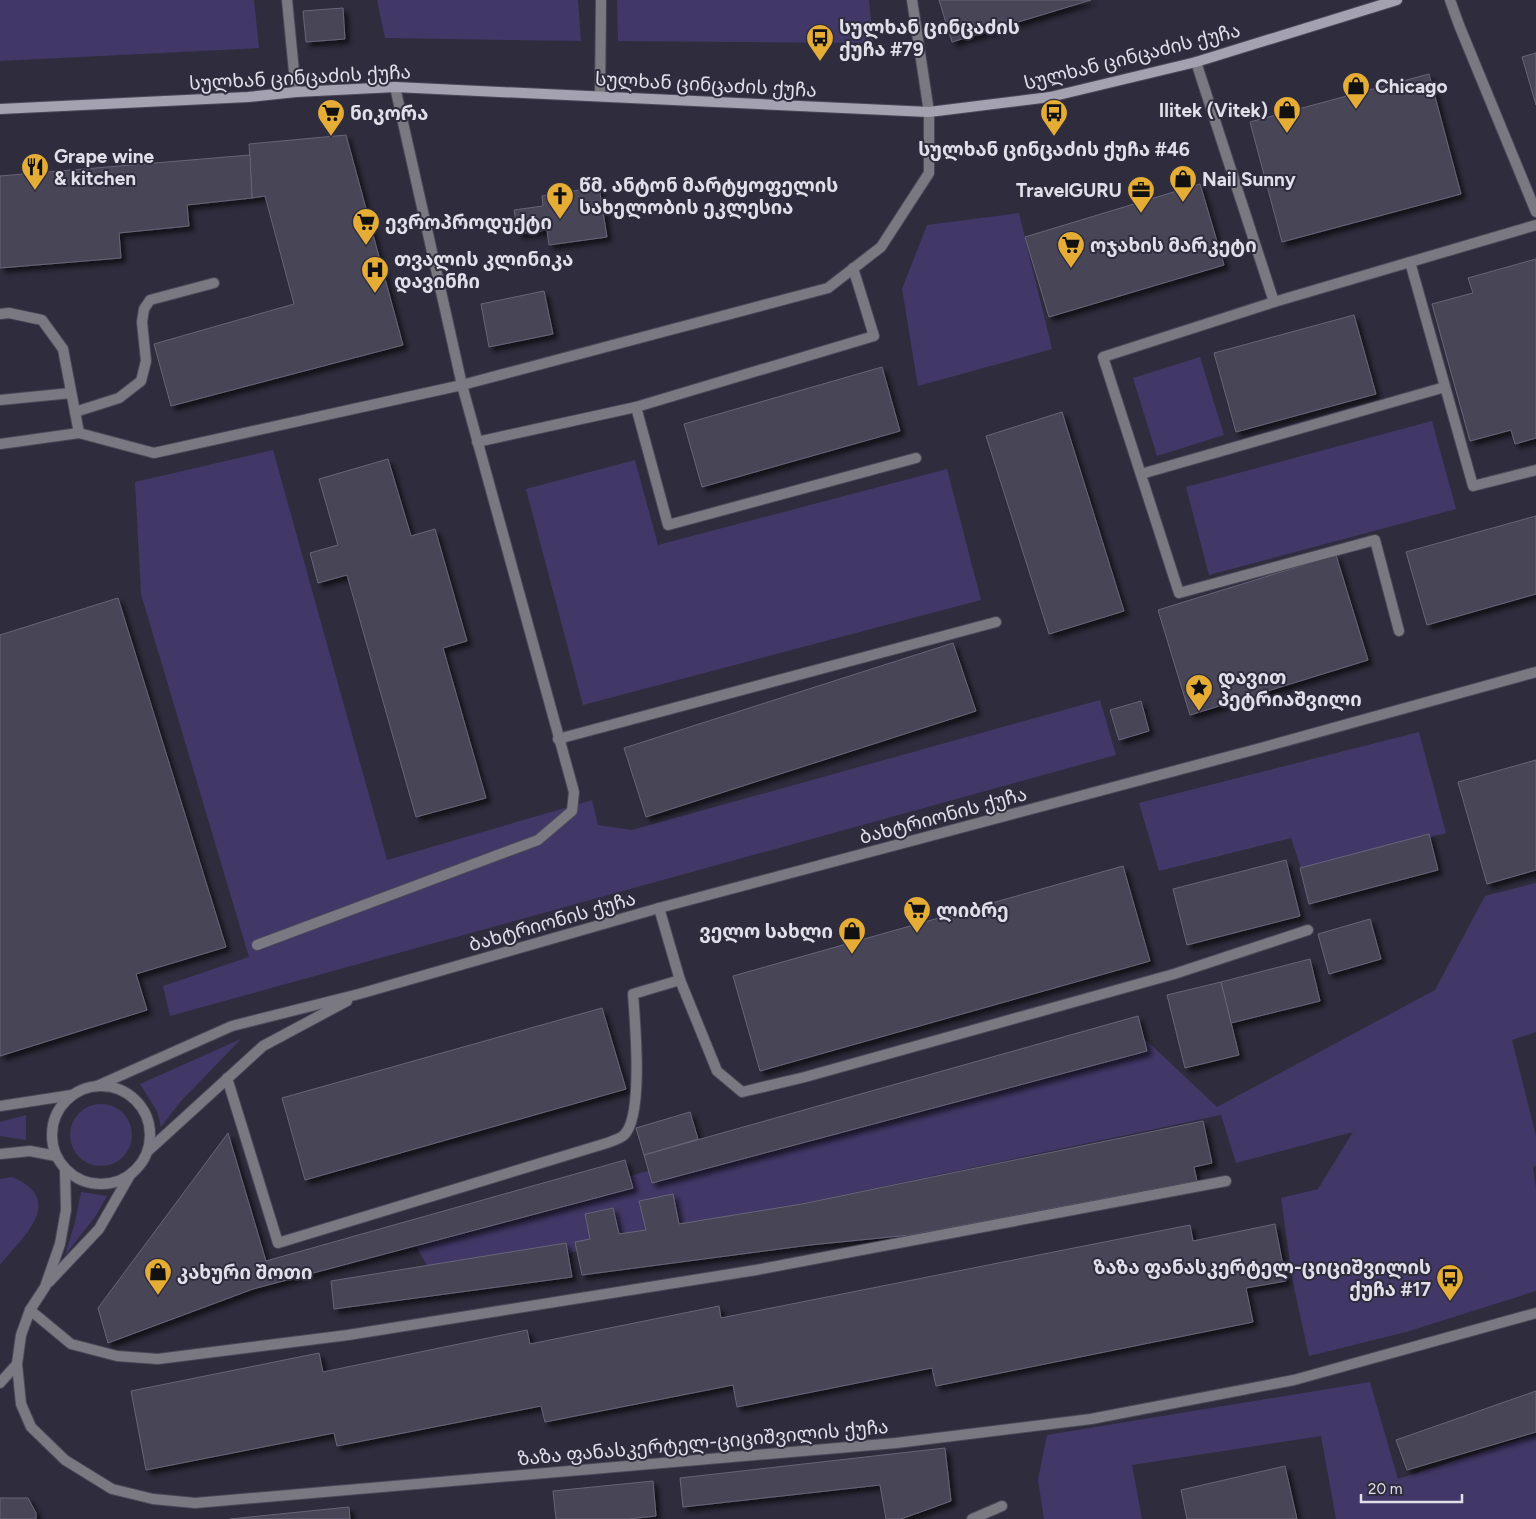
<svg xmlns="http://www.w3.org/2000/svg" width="1536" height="1519" font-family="Figtree,'Noto Sans Georgian',sans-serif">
  <defs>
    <filter id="shadow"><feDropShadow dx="4.5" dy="4.5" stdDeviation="2.5" flood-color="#0009"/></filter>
  </defs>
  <rect width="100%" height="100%" fill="#2f2d3d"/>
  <!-- green -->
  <g fill="#423867">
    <path d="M0 0H254L259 48 0 61Z"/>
    <path d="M377 0H578L581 41 385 38Z"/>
    <path d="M617 0H869L873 43 618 41Z"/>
    <path d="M1019 213 1052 349 918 386 902 289 927 225Z"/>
    <path d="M1200 357 1224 435 1157 456 1133 378Z"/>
    <path d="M1432 421 1456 509 1209 575 1186 487Z"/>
    <path d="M273 450 387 860 592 800 598 825 632 830 1100 700 1116 755 170 1016 163 986 249 957 141 594 135 482Z"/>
    <path d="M635 460 658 545 947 469 981 600 583 705 526 489Z"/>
    <path d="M1419 732 1446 833 1302 871 1291 838 1159 871 1139 803Z"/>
    <path d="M1536 883V1032L1512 1040 1536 1136V1166L1533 1167 1536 1188V1291L1406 1332 1309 1356 1293 1283 1281 1198 1318 1189 1353 1132 1236 1163 1221 1115 436 1281 409 1234 1146 1040 1217 1107 1435 990 1485 896Z"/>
    <path d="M241 1039 181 1101 161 1127 157 1111 140 1084Z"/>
    <circle cx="101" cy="1135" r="31"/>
    <path d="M26 1115V1140L0 1136V1122Z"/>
    <path d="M12 1177C67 1200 23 1237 0 1265V1179Z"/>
    <path d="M81 1192 107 1196 95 1217 65 1255 75 1222Z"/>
    <path d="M1370 1382 1398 1479 1536 1434V1519H1336L1321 1436 1132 1465 1142 1519H1044L1038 1480 1047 1435Z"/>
  </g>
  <!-- building -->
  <g fill="#474456" stroke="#686578" filter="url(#shadow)">
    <path d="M939 0H1091L952 42Z"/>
    <path d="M343 8 345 39 306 42 303 11Z"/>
    <path d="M1536 53V105L1522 57Z"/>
    <path d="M1429 74 1461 194 1282 242 1250 122Z"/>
    <path d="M346 135 403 345 171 406 154 344 294 304 265 196 252 198 249 144Z"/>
    <path d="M250 155 252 198 187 205 189 226 119 233 121 258 0 268V176Z"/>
    <path d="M1200 184 1224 265 1049 317 1025 237Z"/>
    <path d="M599 187 607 237 549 245 547 230 518 234 514 210 543 206 542 196Z"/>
    <path d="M1536 259V438L1515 444 1511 430 1470 441 1432 304 1473 293 1468 278Z"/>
    <path d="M544 291 553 334 489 347 481 304Z"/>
    <path d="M1354 315 1376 394 1236 432 1214 353Z"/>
    <path d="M882 367 900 431 702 487 684 424Z"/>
    <path d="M1062 412 1124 611 1049 634 986 436Z"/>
    <path d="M388 459 411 536 435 529 467 641 443 648 486 798 416 817 347 575 318 583 310 553 338 545 319 479Z"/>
    <path d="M1536 516V594L1427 625 1406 552Z"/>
    <path d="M1336 555 1368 660 1190 715 1158 610Z"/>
    <path d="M118 598 226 947 136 974 147 1010 0 1056V635Z"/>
    <path d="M953 643 976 711 646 817 624 748Z"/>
    <path d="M1141 701 1149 731 1119 740 1110 710Z"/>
    <path d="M1536 760V870L1487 884 1458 782Z"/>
    <path d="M1429 834 1438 870 1309 904 1300 868Z"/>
    <path d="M1286 860 1300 916 1187 945 1173 889Z"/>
    <path d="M1123 866 1150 961 760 1071 733 976Z"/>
    <path d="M1370 919 1381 959 1329 974 1318 934Z"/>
    <path d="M1310 959 1320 1001 1231 1023 1221 982Z"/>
    <path d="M1221 982 1239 1055 1185 1068 1167 995Z"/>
    <path d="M602 1008 626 1089 305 1180 282 1098Z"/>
    <path d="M1138 1016 1147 1051 652 1183 644 1155Z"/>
    <path d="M690 1112 698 1139 644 1155 636 1128Z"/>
    <path d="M1203 1121 1212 1163 1194 1167 1197 1181 910 1235 810 1245 582 1275 575 1242 590 1239 585 1214 613 1208 619 1234 646 1230 639 1201 673 1194 679 1224 802 1204Z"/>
    <path d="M228 1133 266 1261 625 1160 633 1188 253 1289 108 1343 98 1308Z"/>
    <path d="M1275 1224 1286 1281 1246 1288 1253 1322 936 1386 932 1368 737 1407 733 1385 545 1422 541 1406 337 1446 334 1433 146 1470 131 1391 319 1353 323 1372 527 1330 530 1344 719 1306 721 1318 1190 1225 1193 1241Z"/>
    <path d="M566 1243 572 1277 334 1309 331 1281Z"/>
    <path d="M1536 1391V1432L1407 1470 1396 1440Z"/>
    <path d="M945 1448 951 1501 901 1519H886L880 1485 683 1507 680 1478Z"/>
    <path d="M1285 1466 1297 1519H1187L1181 1490Z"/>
    <path d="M653 1481 656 1516 628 1519H556L553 1491Z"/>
    <path d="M0 1498H28L36 1513V1519H0Z"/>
    <path d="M349 1507 350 1519H230Z"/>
  </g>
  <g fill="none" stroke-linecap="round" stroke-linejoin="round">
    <defs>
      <g id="service">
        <path d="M287 0 296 92"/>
        <path d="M912 0 929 112"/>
        <path d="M1450 0 1459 25 1536 212"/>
        <path d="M1196 62 1274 302 1103 357 1179 593 1375 540 1399 631"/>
        <path d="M600 96 601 0"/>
        <path d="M1410 262 1473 486 1536 470"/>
        <path d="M1274 302 1536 225"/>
        <path d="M0 314 9 313 42 320 63 349 79 433"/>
        <path d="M0 400 71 393"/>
        <path d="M636 407 668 525 916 458"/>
        <path d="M75 412 119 398 141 381 146 361 142 322 144 309 150 300 214 283"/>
        <path d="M477 442 636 407 874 336 853 268"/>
        <path d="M0 444 79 433 154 453 462 385 574 792 572 811 538 840 257 945"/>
        <path d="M1141 474 1445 387"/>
        <path d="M558 739 996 622"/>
        <path d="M659 908 680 980 717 1071 742 1092 805 1077 1174 974 1308 930"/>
        <path d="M227 1078 278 1243 607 1143C612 1141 620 1139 624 1135 644 1116 635 1022 633 994L680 980"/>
        <path d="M30 1310 71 1344 117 1356 158 1359 348 1335 756 1270 1226 1181"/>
        <path d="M0 1383 17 1364"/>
        <path d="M972 1519 1002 1506"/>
      </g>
      <path id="minor" d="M395 87 462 385 828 288 881 247 929 173V112"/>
      <g id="tertiary">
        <circle cx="101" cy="1135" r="49"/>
        <path d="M97 1086 232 1026 359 994 659 908 1257 749 1536 672"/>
        <path d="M0 1106 72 1095"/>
        <path d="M149 1150 263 1046 347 1001"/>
        <path d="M0 1154 30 1151 56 1156"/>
        <path d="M65 1170 66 1210 60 1244 45 1287 30 1310 21 1335 17 1364 21 1404 31 1427 65 1460 112 1489 153 1499 195 1503 896 1443 1091 1419 1294 1380 1536 1313"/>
        <path d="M49 1282 99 1229 130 1175"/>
      </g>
      <path id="secondary" d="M0 109 248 97 296 92 395 87 929 112 1050 97 1196 62 1397 0"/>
    </defs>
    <!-- service casing -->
    <use href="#service" stroke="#4b4959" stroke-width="12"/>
    <!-- minor casing -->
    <use href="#minor" stroke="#4b4959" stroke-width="12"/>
    <!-- tertiary casing -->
    <use href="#tertiary" stroke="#4b4959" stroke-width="12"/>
    <!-- secondary casing -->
    <use href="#secondary" stroke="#4b4959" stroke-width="12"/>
    <!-- service -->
    <use href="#service" stroke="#7a7982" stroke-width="10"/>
    <!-- minor -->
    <use href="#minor" stroke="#7a7982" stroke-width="10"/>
    <!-- tertiary -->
    <use href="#tertiary" stroke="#7a7982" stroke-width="10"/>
    <!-- secondary -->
    <use href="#secondary" stroke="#a4a2b0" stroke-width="10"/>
  </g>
  <!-- icons -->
  <defs>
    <symbol id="bus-pin" viewBox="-11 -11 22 30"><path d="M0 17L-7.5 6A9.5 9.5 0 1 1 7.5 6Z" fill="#e5ad35" stroke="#2f2d3d"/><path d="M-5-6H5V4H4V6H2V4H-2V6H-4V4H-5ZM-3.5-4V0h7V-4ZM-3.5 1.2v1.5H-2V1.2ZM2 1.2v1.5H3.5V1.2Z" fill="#111"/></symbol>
    <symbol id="shop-pin" viewBox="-11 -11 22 30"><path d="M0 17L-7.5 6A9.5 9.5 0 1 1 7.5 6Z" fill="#e5ad35" stroke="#2f2d3d"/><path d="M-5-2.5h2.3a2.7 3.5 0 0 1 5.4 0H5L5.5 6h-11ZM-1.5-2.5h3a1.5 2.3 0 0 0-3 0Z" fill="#111"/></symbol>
    <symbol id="supermarket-pin" viewBox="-11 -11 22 30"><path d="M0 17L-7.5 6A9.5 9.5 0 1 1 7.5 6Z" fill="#e5ad35" stroke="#2f2d3d"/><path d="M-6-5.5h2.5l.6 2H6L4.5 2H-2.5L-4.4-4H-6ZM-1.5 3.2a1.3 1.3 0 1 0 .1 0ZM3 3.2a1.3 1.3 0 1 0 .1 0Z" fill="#111"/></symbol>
    <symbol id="restaurant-pin" viewBox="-11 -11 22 30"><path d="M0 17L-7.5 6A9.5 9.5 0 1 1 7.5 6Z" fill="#e5ad35" stroke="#2f2d3d"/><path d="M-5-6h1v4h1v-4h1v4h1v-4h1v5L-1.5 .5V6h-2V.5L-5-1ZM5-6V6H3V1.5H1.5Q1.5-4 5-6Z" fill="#111"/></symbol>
    <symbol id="office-pin" viewBox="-11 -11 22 30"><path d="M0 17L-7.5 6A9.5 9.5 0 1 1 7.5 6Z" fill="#e5ad35" stroke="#2f2d3d"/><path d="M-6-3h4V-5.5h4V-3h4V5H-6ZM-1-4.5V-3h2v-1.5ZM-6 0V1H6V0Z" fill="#111"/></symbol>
    <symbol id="church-pin" viewBox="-11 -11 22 30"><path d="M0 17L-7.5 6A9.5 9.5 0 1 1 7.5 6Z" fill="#e5ad35" stroke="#2f2d3d"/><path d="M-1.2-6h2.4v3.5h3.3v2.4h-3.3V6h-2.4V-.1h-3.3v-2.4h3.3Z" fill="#111"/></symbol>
    <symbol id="hospital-pin" viewBox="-11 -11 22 30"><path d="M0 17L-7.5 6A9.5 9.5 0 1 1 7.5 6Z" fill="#e5ad35" stroke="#2f2d3d"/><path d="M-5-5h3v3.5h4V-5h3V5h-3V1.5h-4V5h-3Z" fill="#111"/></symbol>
    <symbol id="sight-pin" viewBox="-11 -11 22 30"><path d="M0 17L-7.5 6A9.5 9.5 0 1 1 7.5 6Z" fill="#e5ad35" stroke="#2f2d3d"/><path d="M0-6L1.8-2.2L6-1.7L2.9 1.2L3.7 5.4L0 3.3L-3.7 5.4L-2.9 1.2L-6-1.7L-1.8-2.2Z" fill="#111"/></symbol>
  </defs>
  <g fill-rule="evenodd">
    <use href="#bus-pin" x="804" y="22" width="32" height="43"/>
    <use href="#shop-pin" x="1340" y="70" width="32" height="43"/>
    <use href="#shop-pin" x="1271" y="94" width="32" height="43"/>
    <use href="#supermarket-pin" x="315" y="97" width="32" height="43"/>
    <use href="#bus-pin" x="1038" y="97" width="32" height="43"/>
    <use href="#restaurant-pin" x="19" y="151" width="32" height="43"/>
    <use href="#shop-pin" x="1167" y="163" width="32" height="43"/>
    <use href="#office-pin" x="1125" y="174" width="32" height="43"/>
    <use href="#church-pin" x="544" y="180" width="32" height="43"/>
    <use href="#supermarket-pin" x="350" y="206" width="32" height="43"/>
    <use href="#supermarket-pin" x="1055" y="229" width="32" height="43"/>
    <use href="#hospital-pin" x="359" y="254" width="32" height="43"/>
    <use href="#sight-pin" x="1183" y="672" width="32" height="43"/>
    <use href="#supermarket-pin" x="901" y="894" width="32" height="43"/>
    <use href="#shop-pin" x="836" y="915" width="32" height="43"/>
    <use href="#shop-pin" x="142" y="1256" width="32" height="43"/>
    <use href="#bus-pin" x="1434" y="1262" width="32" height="43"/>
  </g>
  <g text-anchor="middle" stroke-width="4" stroke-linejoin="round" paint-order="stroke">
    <!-- poi labels -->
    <g font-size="19" font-weight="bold" fill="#e0dfea" stroke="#2f2d3d" text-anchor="start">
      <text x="839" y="34">სულხან ცინცაძის<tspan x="839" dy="22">ქუჩა #79</tspan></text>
      <text x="1375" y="93">Chicago</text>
      <text x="1268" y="117" text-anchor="end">Ilitek (Vitek)</text>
      <text x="350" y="120">ნიკორა</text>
      <text x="1054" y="156" text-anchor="middle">სულხან ცინცაძის ქუჩა #46</text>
      <text x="54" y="163">Grape wine<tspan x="54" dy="22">&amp; kitchen</tspan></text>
      <text x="1202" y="186">Nail Sunny</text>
      <text x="579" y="192">წმ. ანტონ მარტყოფელის<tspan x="579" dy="22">სახელობის ეკლესია</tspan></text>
      <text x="1122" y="197" text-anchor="end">TravelGURU</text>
      <text x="385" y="229">ევროპროდუქტი</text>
      <text x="1090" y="252">ოჯახის მარკეტი</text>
      <text x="394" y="266">თვალის კლინიკა<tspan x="394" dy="22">დავინჩი</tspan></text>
      <text x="1218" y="684">დავით<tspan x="1218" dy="22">პეტრიაშვილი</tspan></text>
      <text x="936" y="917">ლიბრე</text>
      <text x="833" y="938" text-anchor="end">ველო სახლი</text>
      <text x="1431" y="1274" text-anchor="end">ზაზა ფანასკერტელ-ციციშვილის<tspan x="1431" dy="22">ქუჩა #17</tspan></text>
      <text x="177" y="1279">კახური შოთი</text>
    </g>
    <!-- street labels -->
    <g font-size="19" fill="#e0dfea" stroke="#2f2d3d">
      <text transform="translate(1132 56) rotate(-14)" y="7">სულხან ცინცაძის ქუჩა</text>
      <text transform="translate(300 77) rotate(-3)" y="7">სულხან ცინცაძის ქუჩა</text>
      <text transform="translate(706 84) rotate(3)" y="7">სულხან ცინცაძის ქუჩა</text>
      <text transform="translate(943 815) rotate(-15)" y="7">ბახტრიონის ქუჩა</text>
      <text transform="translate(552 921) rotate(-16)" y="7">ბახტრიონის ქუჩა</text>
      <text transform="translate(703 1442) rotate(-5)" y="7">ზაზა ფანასკერტელ-ციციშვილის ქუჩა</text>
    </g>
  </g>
  <!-- scale -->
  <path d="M1361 1494v8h101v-8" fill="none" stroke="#e0dfea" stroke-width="2.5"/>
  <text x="1368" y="1494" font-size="15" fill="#e0dfea" stroke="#2f2d3d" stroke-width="4" paint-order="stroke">20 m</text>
</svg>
